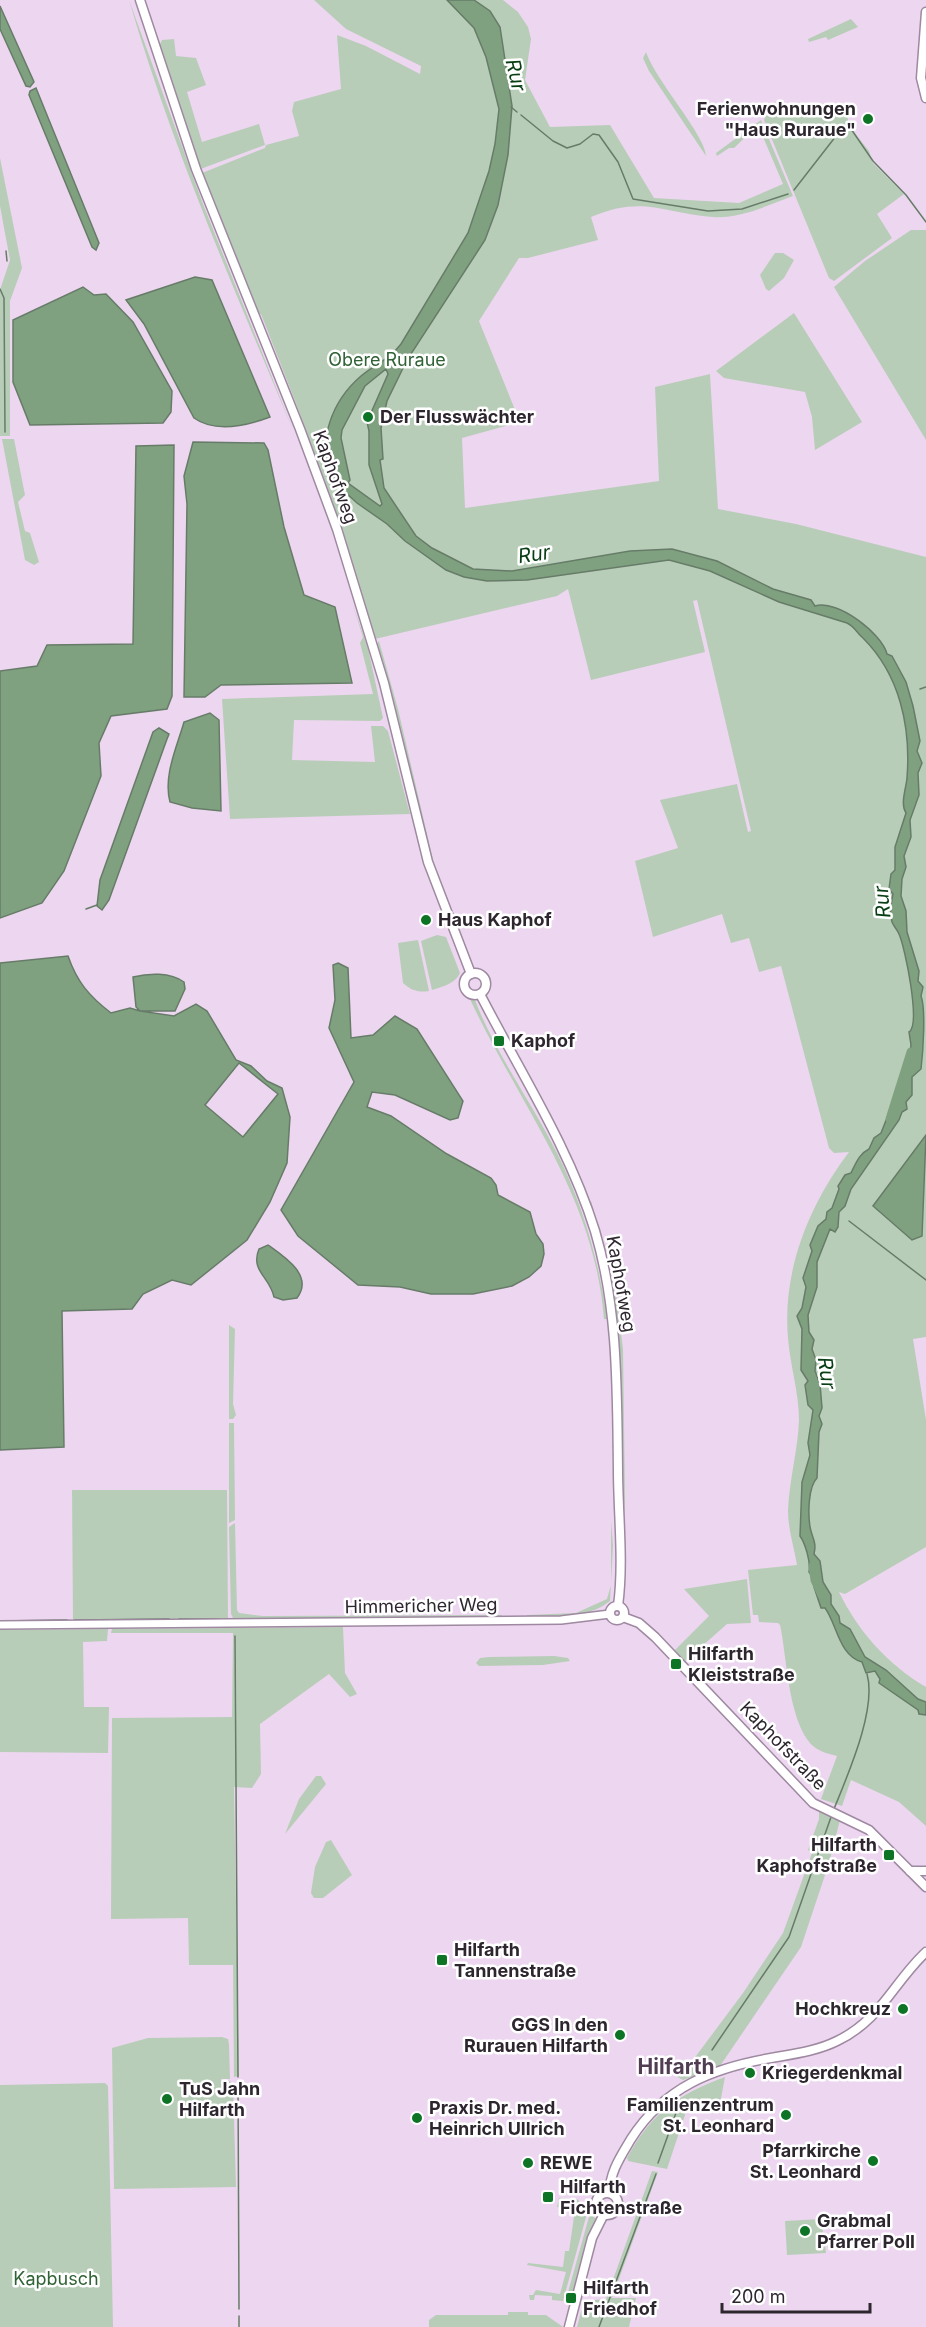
<svg xmlns="http://www.w3.org/2000/svg" width="926" height="2327" font-family="Inter,sans-serif">
  <rect width="100%" height="100%" fill="#edd6f0"/>
  <!-- green -->
  <g fill="#b8cdb8">
    <path d="M129 0 203 204 293 430C234 289 172 147 129 0Z"/>
    <path d="M314 0H503L518 12 528 27 531 39 525 80 550 127 610 125 654 198 739 203 783 184 758 125 734 148H729L717 156 716 153 761 120 793 196C769 205 739 219 713 217 661 213 644 195 591 217L598 240 528 258H519L479 321 520 422 462 438 465 508 659 481 655 387 710 374 718 509 796 524 926 557V1337L913 1339 926 1420V1547L845 1594 839 1592C858 1631 888 1665 926 1687V1826L899 1802 851 1780 842 1806 821 1799 837 1756C831 1754 824 1753 819 1750 788 1734 787 1654 780 1625L778 1623 759 1622 758 1615H753L748 1570 797 1565C794 1547 788 1529 788 1511 789 1480 798 1450 799 1420 799 1393 790 1365 788 1338 782 1271 809 1205 849 1152L834 1153 829 1148 781 966 759 972 749 938 731 943 722 914 653 937 635 861 678 848 660 800 737 784 748 832 751 831 697 600 693 601 705 652 591 680 568 589 557 596 375 639 333 506 317 467 318 458 315 459 260 317 304 424 261 314 256 315 202 173 265 148 266 145 299 136 292 111 294 102 341 89 337 35 366 46 420 74 421 66 346 29Z"/>
    <path d="M851 19 858 27 828 40 826 37 809 42 808 39Z"/>
    <path d="M174 39 176 56 196 58 206 85 187 92 202 142 259 124 265 145 198 170 158 48 162 40Z"/>
    <path d="M646 52C656 81 706 136 706 156L649 71 643 58Z"/>
    <path d="M846 109 849 126 869 151 873 163 904 194 877 214 892 238 834 281 829 278 764 120 766 115 772 114Z"/>
    <path d="M0 158 22 268 10 301V436H0V290L10 260 0 206Z"/>
    <path d="M911 230H926V440L834 287 865 261Z"/>
    <path d="M775 253H783L794 260 784 278 769 291 766 289 760 275Z"/>
    <path d="M794 313 862 422 815 450 812 417 805 392 724 378 716 371Z"/>
    <path d="M2 439H14L25 495 18 502 25 531 30 533 39 562 34 565 25 560Z"/>
    <path d="M352 603 368 648 383 718 380 721 294 720 292 760 375 762 371 726H383L388 731 410 814 230 819 222 699 373 694 360 643 363 637Z"/>
    <path d="M379 641 398 709 434 864 472 962H468L430 860 376 645Z"/>
    <path d="M437 935 446 937 460 973C456 983 442 987 432 990L421 941Z"/>
    <path d="M418 940 429 991C418 993 411 990 403 983L398 943Z"/>
    <path d="M469 997 475 1000C494 1051 532 1103 557 1153 583 1205 599 1261 607 1319H604C594 1193 520 1107 469 997Z"/>
    <path d="M591 1201 616 1293 623 1349 625 1497 622 1566 620 1369 588 1204Z"/>
    <path d="M229 1325 235 1329 233 1404 236 1415 233 1419H229Z"/>
    <path d="M229 1423H234L235 1520 229 1523Z"/>
    <path d="M72 1490H227L228 1620 73 1621Z"/>
    <path d="M611 1521 613 1546 610 1601C587 1619 556 1617 527 1617V1615L576 1613 607 1599 611 1585Z"/>
    <path d="M235 1523 237 1610 239 1613 263 1616 502 1615V1617L234 1620 231 1614 229 1527Z"/>
    <path d="M747 1579 751 1623 727 1624 684 1662 674 1651 709 1616 684 1589Z"/>
    <path d="M343 1627 345 1673 357 1694 350 1697 329 1674 260 1724 261 1774 252 1788 234 1787 239 2076 234 2077 233 1965H189L188 1918 111 1919 112 1718 232 1717 233 1633H111L112 1629Z"/>
    <path d="M108 1629 107 1641 83 1642 84 1707H109L108 1753 0 1752V1630Z"/>
    <path d="M554 1656 568 1658 570 1661 543 1665 479 1666 476 1663 480 1658 489 1657Z"/>
    <path d="M316 1776H321L326 1784 285 1834 299 1799Z"/>
    <path d="M819 1810 840 1820 829 1863 801 1947 720 2066 683 2080 669 2072 668 2063 684 2068 696 2066 693 2060 743 1993 783 1933 812 1853 808 1850 819 1819Z"/>
    <path d="M331 1840 352 1875 323 1898H314L311 1893 315 1867 326 1842Z"/>
    <path d="M222 2037 228 2039 229 2044 230 2079H221V2085L228 2080 233 2084 236 2187 114 2189 112 2048 148 2038Z"/>
    <path d="M725 2077 719 2109 690 2100 667 2169 628 2161 627 2158C652 2112 677 2095 725 2077Z"/>
    <path d="M105 2083 108 2086 113 2327H0V2085Z"/>
    <path d="M652 2171 658 2172 612 2298H636L629 2327H577L584 2301 606 2299Z"/>
    <path d="M559 2198 577 2199 588 2210 563 2301 552 2300V2296L535 2295 534 2300H530L529 2295H533L536 2290 560 2294 566 2272 527 2265 528 2263 563 2267 565 2251H569L575 2210 557 2207Z"/>
    <path d="M590 2213 596 2219 577 2274 573 2295 565 2303Z"/>
    <path d="M821 2219 826 2253 787 2255 785 2221Z"/>
    <path d="M508 2312H528V2315H546L563 2327H429V2320L436 2315H508Z"/>
  </g>
  <!-- water -->
  <g fill="#7fa180" stroke="#677c68" stroke-width="1.5" fill-rule="evenodd">
    <path d="M447 0H474L490 11 500 27 512 106 508 155 498 205 485 240 407 360 387 401 381 428 383 459 380 460 384 488 416 536 432 548 473 569 512 571 630 551 672 549 717 561 773 589 811 600 815 606C838 599 882 634 887 654L892 656 906 682 913 706 920 741 917 751 922 763 918 773 919 795 910 820 911 837 904 856 906 867 902 879 901 896 906 911 907 932 919 971 918 981 923 987 921 996C926 1009 923 1052 921 1069L912 1077V1095L906 1102 907 1109 902 1112 899 1120 851 1189 845 1206 839 1212 838 1227 835 1232 830 1229 817 1262V1287L808 1315 809 1332 814 1340 812 1349 816 1360 815 1371 820 1384 822 1408 819 1416 822 1424 819 1432 817 1478C808 1487 808 1514 810 1527 812 1538 817 1542 814 1554L820 1561 823 1582 831 1595V1604L839 1616 840 1623 850 1629 865 1657 886 1670 918 1699 926 1702V1715L919 1714 918 1710 879 1683 880 1679 875 1671 866 1673 862 1662C839 1656 837 1624 825 1608H821L814 1587 817 1582 809 1572C811 1562 805 1543 800 1536L802 1482 810 1455 808 1443 813 1410 808 1405 805 1385 808 1381 801 1370 802 1329 797 1316 802 1308 806 1287 803 1278 812 1251 810 1245 818 1226 826 1219 827 1212 832 1208 839 1189 838 1186 845 1175 851 1173C856 1163 859 1154 869 1149L874 1138 881 1133 889 1113 898 1102 907 1073 911 1045 909 1032C921 1025 905 947 899 934 897 929 894 927 892 922 889 913 891 903 893 894L889 889 891 874 895 870V847L906 813C900 804 906 789 907 778 911 727 900 675 863 638 857 633 855 627 847 623L779 602 710 571 669 560 527 580 487 581 464 577 446 570 405 541 387 524 357 503 343 490 338 480 333 477C315 442 333 400 361 376 375 364 389 360 401 344L468 233 489 171 495 144 499 109 486 57 474 28ZM386 369 388 374 367 422 369 431V465L382 504 380 506 348 483 350 480 341 438 342 430 365 386Z"/>
    <path d="M0 6 34 82 30 87 26 86 0 29Z"/>
    <path d="M36 88 99 243 96 250 92 247 29 95 30 91Z"/>
    <path d="M195 277 212 280 270 417C246 426 215 433 194 418L144 324 126 300Z"/>
    <path d="M83 287 94 295 106 294 133 322 172 391 171 412 163 423 30 425 13 382V320Z"/>
    <path d="M193 442 264 443 268 450 284 527 304 595 335 607 352 683 221 685 205 697H184L187 504 184 476Z"/>
    <path d="M174 445 172 696 167 709 111 716 99 743 101 776 64 871 42 903 0 918V671L37 666 47 645 133 644 136 446Z"/>
    <path d="M210 713 219 720 221 811 192 808 170 802C163 776 177 747 184 722Z"/>
    <path d="M159 728 169 734 167 739 109 900 102 910 97 906 100 880 153 732Z"/>
    <path d="M68 956C77 982 89 996 111 1013L130 1008 140 1011 136 1007 133 977C149 973 170 972 184 982L185 989 175 1011H140L174 1016 196 1004 207 1011 236 1060 251 1066 267 1081 282 1088 290 1117 287 1163 270 1202 247 1240 191 1285 172 1280 143 1294 132 1309 62 1311 64 1447 0 1450V963ZM239 1063 278 1094 243 1137 205 1105Z"/>
    <path d="M338 963 348 968 351 1038 373 1035 395 1016 417 1029 463 1101 458 1118 450 1120 395 1095 372 1092 367 1107 391 1116 447 1154 491 1178 496 1185 498 1195 530 1212 536 1234 543 1244 544 1254 541 1266 529 1277 512 1286 473 1294H431L400 1287 358 1285 298 1236 281 1210 354 1082 329 1028 335 1000 333 965Z"/>
    <path d="M926 1135 922 1236 912 1240 873 1206Z"/>
    <path d="M268 1245C285 1257 314 1276 297 1298L283 1300 274 1297C270 1277 250 1271 259 1249Z"/>
  </g>
  <g fill="none" stroke-linecap="round" stroke-linejoin="round">
    <!-- stream -->
    <g stroke="#677c68" stroke-width="1.5">
      <path d="M511 107 517 112"/>
      <path d="M521 115 553 141 567 148 580 144 593 134 599 135 618 162 633 199 708 211 742 209 788 194"/>
      <path d="M794 190 836 136 849 126 873 161 906 195 926 222"/>
      <path d="M6 251 7 261"/>
      <path d="M0 289 4 298 5 432"/>
      <path d="M920 689 926 687"/>
      <path d="M86 909 97 905"/>
      <path d="M849 1221 926 1280"/>
      <path d="M179 1619H218"/>
      <path d="M75 1620 169 1619"/>
      <path d="M0 1621 67 1620"/>
      <path d="M235 1636 238 2077"/>
      <path d="M834 1809C848 1774 877 1709 867 1674"/>
      <path d="M712 2050 789 1937 831 1817"/>
      <path d="M238 2083 239 2309"/>
      <path d="M658 2163 677 2110"/>
      <path d="M239 2316V2327"/>
      <path d="M599 2327 656 2174"/>
    </g>
    <!-- river -->
    <g stroke="#7fa180" stroke-width="9">
      <path d="M890 1119 911 1052"/>
      <path d="M813 1566 815 1580 822 1595"/>
    </g>
    <defs>
      <path id="minor" d="M0 1625 561 1620 610 1614"/>
      <g id="major">
        <path d="M140 0 196 169 300 429 337 529 384 683 428 862 471 974"/>
        <path d="M926 12 921 78 926 98"/>
        <circle cx="475" cy="984" r="11"/>
        <path d="M480 994C520 1072 569 1147 595 1231 618 1308 617 1389 618 1470 618 1514 624 1562 618 1606"/>
        <circle cx="617" cy="1613" r="7"/>
        <path d="M623 1617 639 1623 655 1637 813 1803 869 1830 926 1887"/>
        <path d="M910 1871H926"/>
        <path d="M610 2193C609 2173 621 2156 631 2139 664 2087 713 2068 771 2058 793 2054 817 2051 837 2041 881 2020 893 1983 926 1952"/>
        <circle cx="607" cy="2204" r="11"/>
        <path d="M569 2327 592 2238 604 2214"/>
      </g>
    </defs>
    <!-- minor casing -->
    <use href="#minor" stroke="#9e89a1" stroke-width="10"/>
    <!-- major casing -->
    <use href="#major" stroke="#9e89a1" stroke-width="11"/>
    <!-- minor -->
    <use href="#minor" stroke="#fff" stroke-width="7"/>
    <!-- major -->
    <use href="#major" stroke="#fff" stroke-width="8"/>
  </g>
  <!-- markers -->
  <g fill="#0d7426" stroke="#fff" stroke-width="2">
    <circle cx="868" cy="119" r="6"/>
    <circle cx="368" cy="417" r="6"/>
    <circle cx="426" cy="920" r="6"/>
    <rect x="493" y="1035" width="12" height="12" rx="3"/>
    <rect x="670" y="1658" width="12" height="12" rx="3"/>
    <rect x="883" y="1849" width="12" height="12" rx="3"/>
    <rect x="436" y="1954" width="12" height="12" rx="3"/>
    <circle cx="903" cy="2009" r="6"/>
    <circle cx="620" cy="2035" r="6"/>
    <circle cx="750" cy="2073" r="6"/>
    <circle cx="167" cy="2099" r="6"/>
    <circle cx="786" cy="2115" r="6"/>
    <circle cx="417" cy="2118" r="6"/>
    <circle cx="873" cy="2161" r="6"/>
    <circle cx="528" cy="2163" r="6"/>
    <rect x="542" y="2191" width="12" height="12" rx="3"/>
    <circle cx="805" cy="2231" r="6"/>
    <rect x="565" y="2292" width="12" height="12" rx="3"/>
  </g>
  <g text-anchor="middle" stroke-width="5" stroke-linejoin="round" paint-order="stroke">
    <!-- poi labels -->
    <g font-size="18" font-weight="bold" fill="#2e262f" stroke="#fff" text-anchor="start">
      <text x="856" y="115" text-anchor="end">Ferienwohnungen<tspan x="856" dy="21">"Haus Ruraue"</tspan></text>
      <text x="380" y="423">Der Flusswächter</text>
      <text x="438" y="926">Haus Kaphof</text>
      <text x="511" y="1047">Kaphof</text>
      <text x="688" y="1660">Hilfarth<tspan x="688" dy="21">Kleiststraße</tspan></text>
      <text x="877" y="1851" text-anchor="end">Hilfarth<tspan x="877" dy="21">Kaphofstraße</tspan></text>
      <text x="454" y="1956">Hilfarth<tspan x="454" dy="21">Tannenstraße</tspan></text>
      <text x="891" y="2015" text-anchor="end">Hochkreuz</text>
      <text x="608" y="2031" text-anchor="end">GGS In den<tspan x="608" dy="21">Rurauen Hilfarth</tspan></text>
      <text x="762" y="2079">Kriegerdenkmal</text>
      <text x="179" y="2095">TuS Jahn<tspan x="179" dy="21">Hilfarth</tspan></text>
      <text x="774" y="2111" text-anchor="end">Familienzentrum<tspan x="774" dy="21">St. Leonhard</tspan></text>
      <text x="429" y="2114">Praxis Dr. med.<tspan x="429" dy="21">Heinrich Ullrich</tspan></text>
      <text x="861" y="2157" text-anchor="end">Pfarrkirche<tspan x="861" dy="21">St. Leonhard</tspan></text>
      <text x="540" y="2169">REWE</text>
      <text x="560" y="2193">Hilfarth<tspan x="560" dy="21">Fichtenstraße</tspan></text>
      <text x="817" y="2227">Grabmal<tspan x="817" dy="21">Pfarrer Poll</tspan></text>
      <text x="583" y="2294">Hilfarth<tspan x="583" dy="21">Friedhof</tspan></text>
    </g>
    <!-- park labels -->
    <g font-size="18" fill="#306235" stroke="#fff">
      <text x="387" y="366">Obere Ruraue</text>
      <text x="56" y="2285">Kapbusch</text>
    </g>
    <!-- street labels -->
    <g font-size="18" fill="#2e262f" stroke="#fff">
      <text transform="translate(335 477) rotate(70)" y="6">Kaphofweg</text>
      <text transform="translate(621 1284) rotate(80)" y="6">Kaphofweg</text>
      <text transform="translate(421 1606) rotate(-1)" y="6">Himmericher Weg</text>
      <text transform="translate(783 1746) rotate(46)" y="6">Kaphofstraße</text>
    </g>
    <!-- water labels -->
    <g font-size="20" font-style="italic" fill="#083e13" stroke="#fff">
      <text transform="translate(516 75) rotate(77)" y="7">Rur</text>
      <text transform="translate(534 554) rotate(-8)" y="7">Rur</text>
      <text transform="translate(882 902) rotate(-95)" y="7">Rur</text>
      <text transform="translate(827 1373) rotate(82)" y="7">Rur</text>
    </g>
    <!-- quarter labels -->
    <g font-size="21" font-weight="bold" fill="#503d52" stroke="#fff">
      <text x="676" y="2074">Hilfarth</text>
    </g>
  </g>
  <!-- scale -->
  <path d="M722 2303v9h148v-9" fill="none" stroke="#2e262f" stroke-width="3"/>
  <text x="731" y="2303" font-size="18" fill="#2e262f" stroke="#ffffff" stroke-width="4.5" paint-order="stroke">200 m</text>
</svg>
